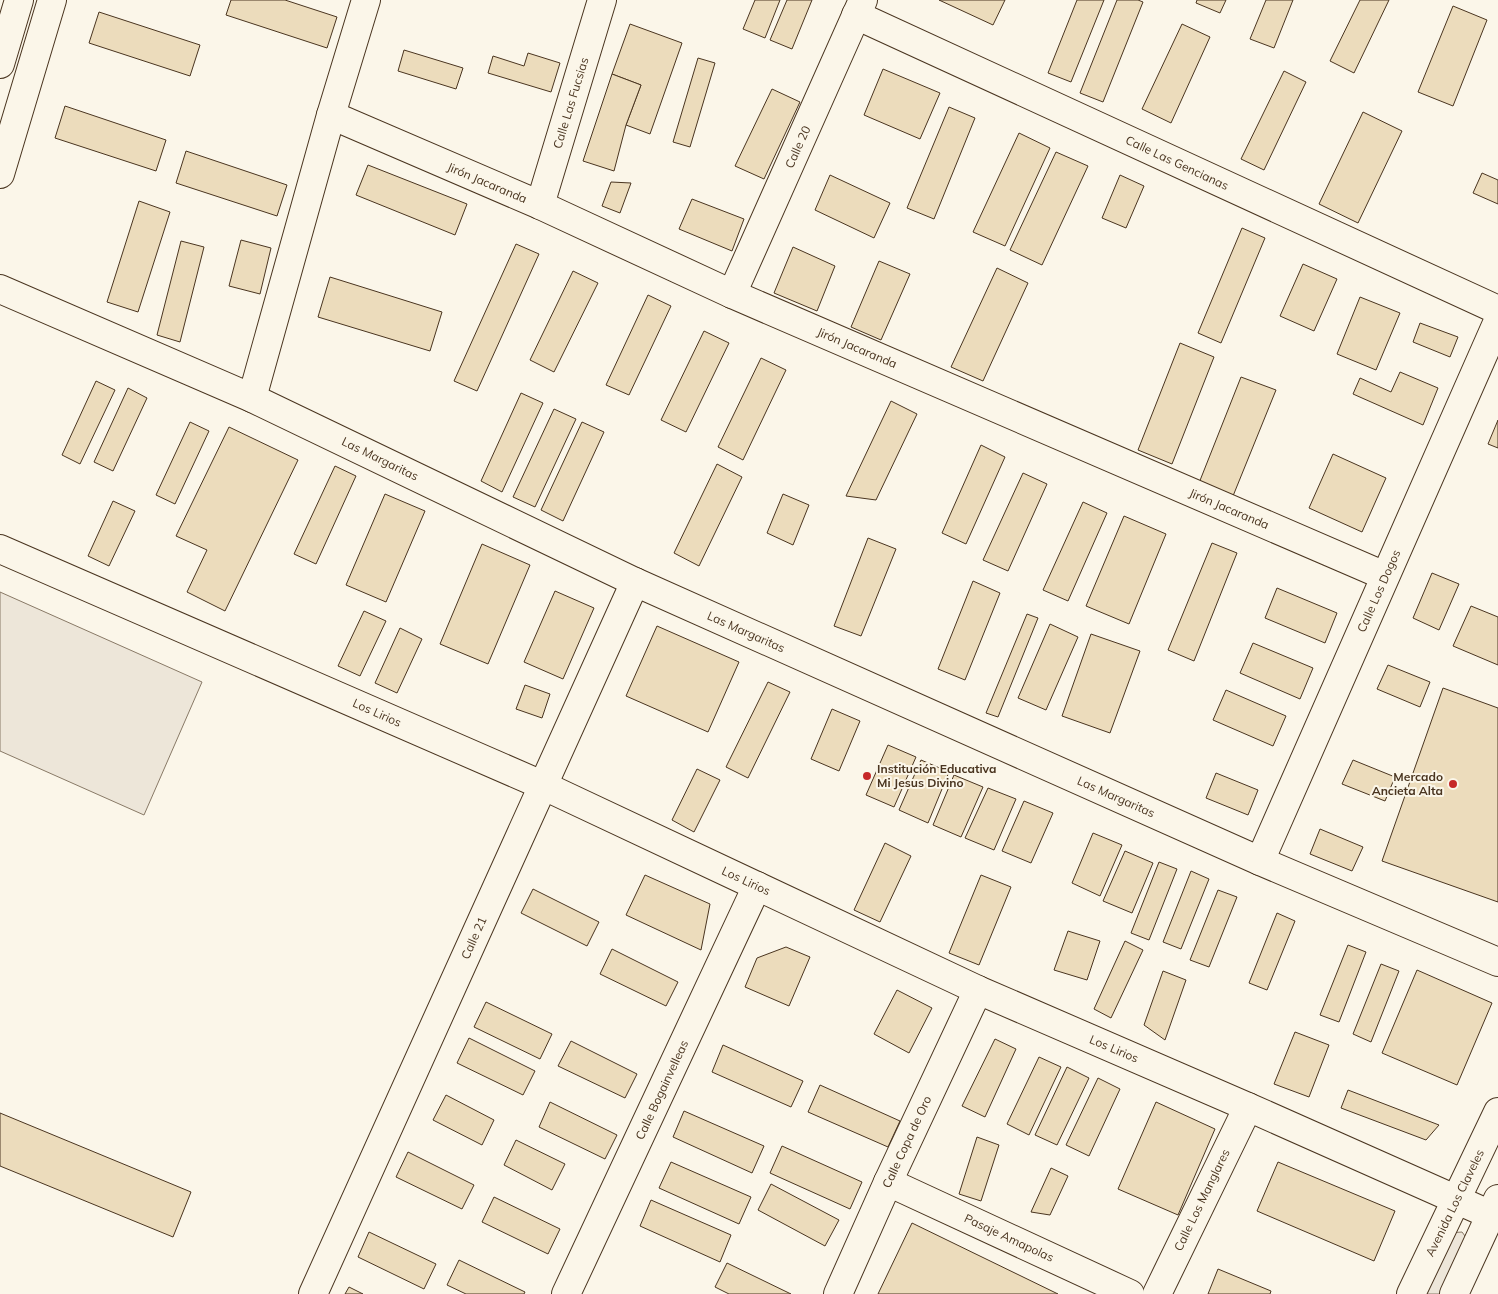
<svg xmlns="http://www.w3.org/2000/svg" width="1498" height="1294" font-family="Mulish,sans-serif">
  <rect width="100%" height="100%" fill="#fbf6e9"/>
  <!-- green -->
  <g fill="#ede6d9" stroke="#887966">
    <path d="M0 592 202 682 144 815 0 751Z"/>
    <path d="M1462 1232 1468 1240 1443 1294H1421L1448 1233Z"/>
  </g>
  <!-- building -->
  <g fill="#ecdcbc" stroke="#4a3520">
    <path d="M231 0H285L337 17 327 48 226 15Z"/>
    <path d="M755 0H780L765 38 743 29Z"/>
    <path d="M787 0H812L792 49 770 40Z"/>
    <path d="M939 0H1005L993 25Z"/>
    <path d="M1077 0H1104L1071 82 1048 73Z"/>
    <path d="M1117 0H1138L1143 2 1103 102 1080 93Z"/>
    <path d="M1197 0H1226L1220 13 1196 3Z"/>
    <path d="M1266 0H1293L1274 48 1250 39Z"/>
    <path d="M1360 0H1389L1354 73 1330 61Z"/>
    <path d="M1453 6 1487 20 1453 106 1418 92Z"/>
    <path d="M99 12 200 45 190 76 89 43Z"/>
    <path d="M630 24 682 43 650 134 626 125 641 85 612 74Z"/>
    <path d="M1182 24 1210 37 1171 123 1142 109Z"/>
    <path d="M404 50 463 68 456 89 398 71Z"/>
    <path d="M528 53 560 63 551 92 488 73 493 56 524 66Z"/>
    <path d="M698 58 715 63 690 147 673 142Z"/>
    <path d="M883 69 940 93 920 139 864 115Z"/>
    <path d="M1284 71 1306 82 1264 170 1241 159Z"/>
    <path d="M612 74 641 85 626 125 614 171 583 161Z"/>
    <path d="M772 89 800 102 764 179 735 166Z"/>
    <path d="M65 106 166 140 156 171 55 138Z"/>
    <path d="M949 107 975 118 934 219 907 208Z"/>
    <path d="M1363 112 1402 131 1358 223 1319 204Z"/>
    <path d="M1019 133 1050 148 1005 246 973 232Z"/>
    <path d="M186 151 287 185 277 216 176 183Z"/>
    <path d="M1056 152 1088 166 1042 265 1010 250Z"/>
    <path d="M368 165 467 204 455 235 356 195Z"/>
    <path d="M1482 173 1498 180V204L1473 193Z"/>
    <path d="M830 175 890 203 874 238 815 210Z"/>
    <path d="M1120 175 1144 186 1126 228 1102 218Z"/>
    <path d="M611 182 631 183 620 213 602 206Z"/>
    <path d="M692 199 744 219 732 251 679 229Z"/>
    <path d="M139 201 170 212 138 312 107 302Z"/>
    <path d="M1242 228 1265 238 1221 343 1198 333Z"/>
    <path d="M241 240 271 248 260 294 229 286Z"/>
    <path d="M181 241 204 247 180 342 157 335Z"/>
    <path d="M516 244 539 254 477 391 454 381Z"/>
    <path d="M793 247 835 266 817 311 774 293Z"/>
    <path d="M879 261 910 274 881 340 851 327Z"/>
    <path d="M1303 264 1337 279 1314 331 1280 316Z"/>
    <path d="M997 268 1028 283 983 381 951 367Z"/>
    <path d="M573 271 598 283 554 372 530 360Z"/>
    <path d="M330 277 442 312 430 351 318 317Z"/>
    <path d="M648 295 671 306 629 395 606 385Z"/>
    <path d="M1360 297 1400 313 1376 370 1337 354Z"/>
    <path d="M1420 323 1458 337 1450 357 1413 342Z"/>
    <path d="M704 331 729 343 686 432 661 420Z"/>
    <path d="M1180 343 1214 357 1172 464 1138 450Z"/>
    <path d="M761 358 786 370 743 460 718 447Z"/>
    <path d="M1400 372 1438 388 1423 425 1353 394 1360 378 1391 392Z"/>
    <path d="M1241 377 1276 390 1233 496 1199 483Z"/>
    <path d="M96 381 115 390 80 464 62 455Z"/>
    <path d="M128 388 147 398 113 471 94 462Z"/>
    <path d="M521 393 543 403 502 492 481 481Z"/>
    <path d="M891 401 917 414 876 500 846 496Z"/>
    <path d="M554 409 576 419 535 507 513 497Z"/>
    <path d="M1498 420V448L1488 444Z"/>
    <path d="M190 422 209 431 175 504 156 495Z"/>
    <path d="M582 422 604 432 563 521 541 510Z"/>
    <path d="M229 427 298 460 225 611 187 592 207 550 176 536Z"/>
    <path d="M981 445 1005 457 966 544 942 533Z"/>
    <path d="M1333 454 1386 478 1362 532 1309 508Z"/>
    <path d="M717 464 742 477 699 566 674 553Z"/>
    <path d="M335 466 356 476 316 564 294 554Z"/>
    <path d="M1023 473 1047 484 1008 571 983 560Z"/>
    <path d="M385 494 425 511 386 602 346 585Z"/>
    <path d="M783 494 809 505 793 545 767 533Z"/>
    <path d="M113 501 135 511 109 566 88 556Z"/>
    <path d="M1083 502 1107 513 1068 601 1043 590Z"/>
    <path d="M1124 516 1166 534 1129 624 1086 606Z"/>
    <path d="M868 538 896 549 861 636 834 626Z"/>
    <path d="M1212 543 1237 553 1194 661 1168 650Z"/>
    <path d="M482 544 530 565 488 664 440 644Z"/>
    <path d="M1432 573 1459 584 1439 630 1413 618Z"/>
    <path d="M973 581 1000 593 965 680 938 669Z"/>
    <path d="M1277 588 1337 613 1325 643 1265 618Z"/>
    <path d="M555 591 594 608 563 679 524 662Z"/>
    <path d="M1471 606 1498 617V665L1453 646Z"/>
    <path d="M364 611 386 621 360 676 338 666Z"/>
    <path d="M1027 614 1038 618 998 717 986 713Z"/>
    <path d="M1050 624 1078 637 1046 710 1018 698Z"/>
    <path d="M657 626 739 662 708 732 626 696Z"/>
    <path d="M400 628 422 639 397 693 375 683Z"/>
    <path d="M1091 634 1140 651 1110 733 1062 716Z"/>
    <path d="M1253 643 1313 668 1300 699 1240 673Z"/>
    <path d="M1388 665 1430 682 1420 707 1377 689Z"/>
    <path d="M768 682 790 692 748 778 726 767Z"/>
    <path d="M525 685 550 694 542 718 516 709Z"/>
    <path d="M1443 688 1498 708V902L1382 861Z"/>
    <path d="M1226 690 1286 716 1273 746 1213 720Z"/>
    <path d="M832 709 860 721 839 771 811 759Z"/>
    <path d="M888 745 916 757 894 807 866 795Z"/>
    <path d="M921 760 949 772 928 823 899 810Z"/>
    <path d="M1353 760 1395 777 1385 801 1342 784Z"/>
    <path d="M697 769 720 780 694 832 672 820Z"/>
    <path d="M1216 773 1258 790 1248 815 1206 798Z"/>
    <path d="M954 775 983 787 961 837 933 825Z"/>
    <path d="M988 788 1016 799 994 850 965 838Z"/>
    <path d="M1024 801 1053 813 1031 863 1002 851Z"/>
    <path d="M1320 829 1363 847 1352 871 1310 854Z"/>
    <path d="M1093 833 1122 845 1100 896 1072 883Z"/>
    <path d="M885 843 911 856 880 922 854 910Z"/>
    <path d="M1125 851 1153 863 1132 913 1103 901Z"/>
    <path d="M1159 862 1177 869 1149 940 1131 933Z"/>
    <path d="M1191 871 1209 879 1181 949 1163 942Z"/>
    <path d="M645 875 710 904 701 950 626 915Z"/>
    <path d="M981 875 1011 887 979 965 949 953Z"/>
    <path d="M533 889 599 922 587 946 521 913Z"/>
    <path d="M1218 890 1237 897 1209 967 1190 960Z"/>
    <path d="M1277 913 1295 921 1267 990 1249 983Z"/>
    <path d="M1068 931 1100 941 1087 980 1054 970Z"/>
    <path d="M1125 941 1143 950 1111 1018 1094 1009Z"/>
    <path d="M1348 945 1366 952 1339 1022 1320 1015Z"/>
    <path d="M786 947 810 957 789 1006 745 987 757 958Z"/>
    <path d="M612 949 678 982 666 1006 600 974Z"/>
    <path d="M1381 964 1399 971 1371 1042 1353 1034Z"/>
    <path d="M1417 970 1492 1003 1457 1085 1382 1053Z"/>
    <path d="M1163 971 1186 980 1165 1040 1144 1025Z"/>
    <path d="M897 990 932 1008 909 1053 874 1034Z"/>
    <path d="M486 1002 552 1034 540 1059 474 1027Z"/>
    <path d="M1295 1032 1329 1045 1309 1097 1274 1084Z"/>
    <path d="M469 1038 535 1071 523 1095 457 1063Z"/>
    <path d="M995 1039 1016 1049 985 1117 962 1106Z"/>
    <path d="M571 1041 637 1074 625 1098 558 1066Z"/>
    <path d="M723 1045 803 1081 791 1107 712 1072Z"/>
    <path d="M1039 1057 1061 1067 1029 1135 1007 1124Z"/>
    <path d="M1067 1067 1089 1078 1057 1145 1035 1135Z"/>
    <path d="M1098 1078 1120 1089 1089 1156 1066 1145Z"/>
    <path d="M820 1085 900 1121 888 1147 808 1112Z"/>
    <path d="M1348 1090 1439 1125 1426 1140 1341 1108Z"/>
    <path d="M446 1095 494 1120 482 1145 433 1120Z"/>
    <path d="M550 1102 617 1135 605 1159 539 1127Z"/>
    <path d="M1156 1102 1215 1129 1178 1215 1118 1189Z"/>
    <path d="M684 1111 764 1146 752 1173 673 1137Z"/>
    <path d="M0 1113 191 1192 173 1237 0 1166Z"/>
    <path d="M977 1137 999 1145 981 1201 959 1194Z"/>
    <path d="M516 1140 565 1164 552 1190 504 1165Z"/>
    <path d="M782 1146 862 1182 850 1209 770 1173Z"/>
    <path d="M408 1152 474 1185 462 1209 396 1177Z"/>
    <path d="M671 1162 751 1197 739 1224 659 1188Z"/>
    <path d="M1278 1162 1395 1211 1374 1261 1257 1211Z"/>
    <path d="M1051 1168 1068 1176 1050 1215 1031 1212Z"/>
    <path d="M771 1184 839 1220 825 1246 758 1210Z"/>
    <path d="M494 1197 560 1229 548 1254 482 1222Z"/>
    <path d="M651 1200 731 1235 720 1262 640 1226Z"/>
    <path d="M912 1223 1058 1294H878Z"/>
    <path d="M369 1232 436 1264 424 1289 358 1257Z"/>
    <path d="M459 1260 525 1292 524 1294H466L447 1285Z"/>
    <path d="M727 1263 791 1294H729L715 1287Z"/>
    <path d="M1218 1269 1271 1291 1270 1294H1208Z"/>
    <path d="M349 1287 363 1294H345Z"/>
  </g>
  <g fill="none" stroke-linecap="round" stroke-linejoin="round">
    <defs>
      <g id="minor">
        <path d="M856 15 1498 310"/>
        <path d="M0 64 19 0"/>
        <path d="M331 115 540 205 732 294 1385 576"/>
        <path d="M0 174 52 0"/>
        <path d="M540 205 602 0"/>
        <path d="M0 289 252 398 635 582 1260 861 1498 962"/>
        <path d="M732 294 863 0"/>
        <path d="M252 398 331 115 366 0"/>
        <path d="M0 549 542 785 978 990 1248 1107 1491 1215"/>
        <path d="M1260 861 1498 321"/>
        <path d="M888 1182 1130 1294"/>
        <path d="M313 1294 635 582"/>
        <path d="M566 1294 757 886"/>
        <path d="M838 1294 888 1182 978 990"/>
        <path d="M1157 1294 1248 1107"/>
        <path d="M1411 1294 1498 1112"/>
        <path d="M1454 1294 1498 1199"/>
      </g>
    </defs>
    <!-- minor casing -->
    <use href="#minor" stroke="#4a3520" stroke-width="30"/>
    <!-- minor -->
    <use href="#minor" stroke="#fbf6e9" stroke-width="28"/>
  </g>
  <!-- markers -->
  <g fill="#c62828" stroke="#fbf6e9" stroke-width="2">
    <circle cx="867" cy="776" r="5"/>
    <circle cx="1453" cy="784" r="5"/>
  </g>
  <g text-anchor="middle" stroke-width="4" stroke-linejoin="round" paint-order="stroke">
    <!-- street labels -->
    <g font-size="12" fill="#4a3520" stroke="#fbf6e9">
      <text transform="translate(571 103) rotate(-73)" y="4">Calle Las Fucsias</text>
      <text transform="translate(798 147) rotate(-66)" y="4">Calle 20</text>
      <text transform="translate(1177 163) rotate(25)" y="4">Calle Las Gencianas</text>
      <text transform="translate(487 183) rotate(23)" y="4">Jirón Jacaranda</text>
      <text transform="translate(857 348) rotate(23)" y="4">Jirón Jacaranda</text>
      <text transform="translate(380 459) rotate(26)" y="4">Las Margaritas</text>
      <text transform="translate(1229 509) rotate(23)" y="4">Jirón Jacaranda</text>
      <text transform="translate(1379 591) rotate(-66)" y="4">Calle Los Dogos</text>
      <text transform="translate(746 632) rotate(24)" y="4">Las Margaritas</text>
      <text transform="translate(377 713) rotate(24)" y="4">Los Lirios</text>
      <text transform="translate(1116 797) rotate(24)" y="4">Las Margaritas</text>
      <text transform="translate(746 881) rotate(25)" y="4">Los Lirios</text>
      <text transform="translate(474 938) rotate(-66)" y="4">Calle 21</text>
      <text transform="translate(1114 1049) rotate(23)" y="4">Los Lirios</text>
      <text transform="translate(662 1090) rotate(-65)" y="4">Calle Bogainvelleas</text>
      <text transform="translate(907 1142) rotate(-65)" y="4">Calle Copa de Oro</text>
      <text transform="translate(1202 1200) rotate(-64)" y="4">Calle Los Manglares</text>
      <text transform="translate(1455 1203) rotate(-64)" y="4">Avenida Los Claveles</text>
      <text transform="translate(1009 1238) rotate(25)" y="4">Pasaje Amapolas</text>
    </g>
    <!-- poi labels -->
    <g font-size="12" font-weight="bold" fill="#4a3520" stroke="#fbf6e9" text-anchor="start">
      <text x="877" y="773">Institución Educativa<tspan x="877" dy="14">Mi Jesus Divino</tspan></text>
      <text x="1443" y="781" text-anchor="end">Mercado<tspan x="1443" dy="14">Ancieta Alta</tspan></text>
    </g>
  </g>
</svg>
